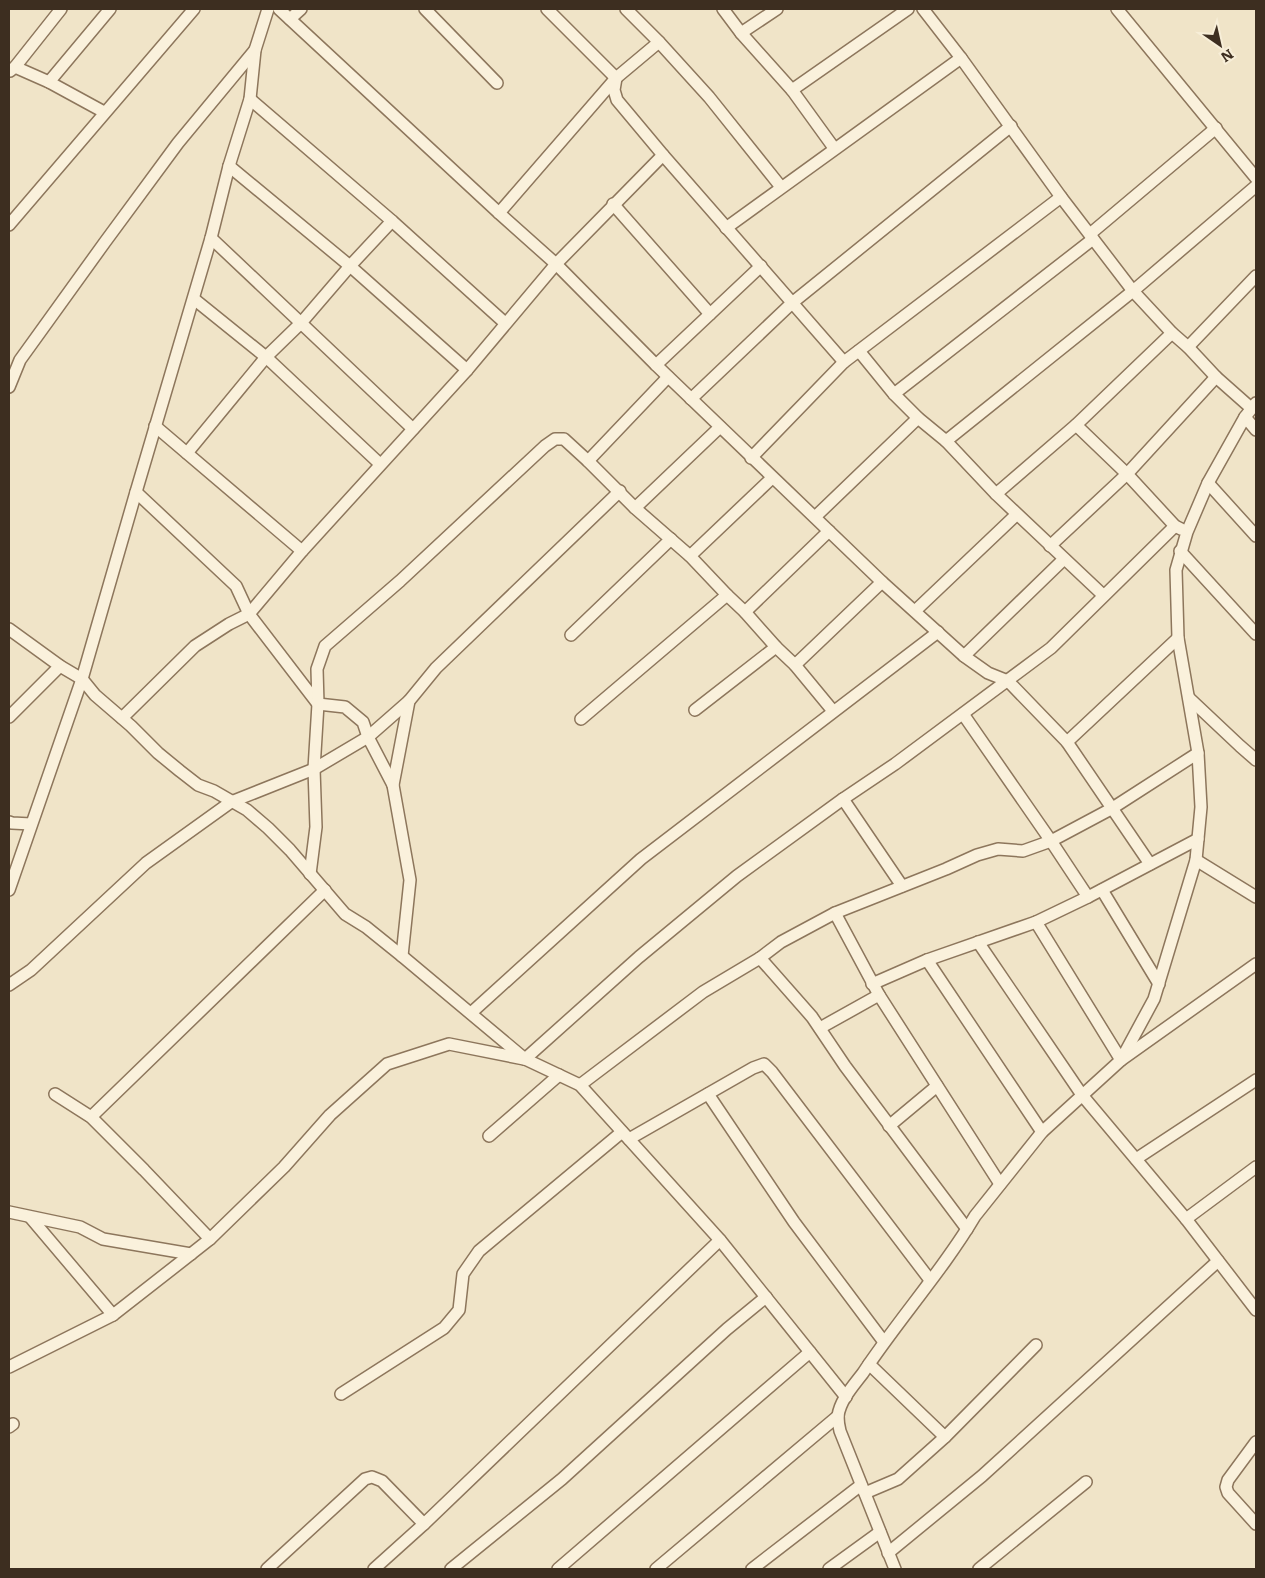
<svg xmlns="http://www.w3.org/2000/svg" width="1265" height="1578" font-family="Literata,serif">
  <rect width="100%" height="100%" fill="#f0e4c8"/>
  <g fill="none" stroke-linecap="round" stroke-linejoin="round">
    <defs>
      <g id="street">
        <path d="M279 9 499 213 556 264 656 365 882 582 964 656 988 673 1008 681 1067 742 1150 864"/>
        <path d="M425 9 497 83"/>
        <path d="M547 9 616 78 614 90 617 100 663 155 844 362"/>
        <path d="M626 9 659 42 709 97 781 187"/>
        <path d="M723 9 741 33 792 90 834 148"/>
        <path d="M923 9 961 58 1061 197 1133 291 1172 333 1188 347 1216 377 1251 408"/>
        <path d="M1117 9 1256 178"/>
        <path d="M290 19 301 9"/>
        <path d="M741 33 777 9"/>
        <path d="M15 67 49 82 104 112"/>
        <path d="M10 71 15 67 61 9"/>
        <path d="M49 82 110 9"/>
        <path d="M792 90 908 9"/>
        <path d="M250 99 392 221 505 323"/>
        <path d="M229 166 350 266 467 370"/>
        <path d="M613 204 710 314"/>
        <path d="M499 213 616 78 659 42"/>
        <path d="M9 225 194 9"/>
        <path d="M726 228 961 58"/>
        <path d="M1090 234 1216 128"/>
        <path d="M211 238 413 429"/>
        <path d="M194 299 266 357 380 464"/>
        <path d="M1188 347 1256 276"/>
        <path d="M859 351 894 394 918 418 946 441 996 494"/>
        <path d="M656 365 761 266"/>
        <path d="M9 387 20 360 105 242 178 143 255 50"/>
        <path d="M894 394 1093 239"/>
        <path d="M691 399 792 303 1011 126"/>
        <path d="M1245 417 1256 430"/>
        <path d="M1076 425 1127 474 1175 526 1181 529"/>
        <path d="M155 426 302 551"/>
        <path d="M946 441 1133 291 1256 186"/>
        <path d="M187 453 266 357 301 323 350 266 392 221"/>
        <path d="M751 458 844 362 1061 197"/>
        <path d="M588 461 668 377"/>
        <path d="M1208 483 1256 536"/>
        <path d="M136 492 236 586 249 614 318 704 345 707 363 722 368 737 393 785"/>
        <path d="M635 508 720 427"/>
        <path d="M815 517 918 418"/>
        <path d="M1050 546 1127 474 1216 377"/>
        <path d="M1180 551 1256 634"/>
        <path d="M690 556 772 478"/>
        <path d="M1103 595 996 494 1076 425 1172 333"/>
        <path d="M915 611 1016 515"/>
        <path d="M745 612 829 531"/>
        <path d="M9 629 60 666 82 679 95 695 131 726 158 753 180 771 198 785 214 791 247 810 268 828 290 850 345 914 366 927 402 956 525 1059 580 1085 720 1240 846 1397"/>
        <path d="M571 635 671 539"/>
        <path d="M964 656 1064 559"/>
        <path d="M795 665 882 582"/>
        <path d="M1189 698 1240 746 1256 760"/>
        <path d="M695 710 776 647"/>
        <path d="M963 714 1051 841 1088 897"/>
        <path d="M9 717 60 666"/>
        <path d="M122 718 195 646 229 624 249 614 302 551 467 370 556 264 663 155"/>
        <path d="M581 719 727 595"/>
        <path d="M1067 742 1178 638"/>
        <path d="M843 799 902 886"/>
        <path d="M9 822 12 823 31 824"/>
        <path d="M1196 860 1256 897"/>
        <path d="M310 874 316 827 314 769 318 704 317 669 325 646 400 581 545 446 555 439H564L588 461 635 508 690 556 727 595 745 612 776 647 795 665 833 711"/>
        <path d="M9 890 82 679 136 492 211 238 229 166 250 99 255 50 268 9"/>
        <path d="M1102 890 1159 984"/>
        <path d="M835 913 879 995 1000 1184"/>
        <path d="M1036 922 1121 1060 1256 964"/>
        <path d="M978 942 1082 1095 1186 1219 1256 1310"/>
        <path d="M402 956 410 880 393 785 409 701 436 668 620 491"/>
        <path d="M760 958 812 1017 845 1066 967 1229"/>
        <path d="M927 960 1042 1132"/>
        <path d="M872 984 927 960 1036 922 1088 897 1198 839"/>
        <path d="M9 985 31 970 146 863 231 802 314 769 368 737 409 701"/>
        <path d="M471 1013 641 859 938 632"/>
        <path d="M820 1028 879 995"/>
        <path d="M525 1059 639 957 737 876 843 799 895 764 1051 648 1175 526"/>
        <path d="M580 1085 703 992 760 958 781 942 835 913 946 869 977 855 998 849 1023 851 1051 841 1111 809 1198 753"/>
        <path d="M55 1094 91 1117 144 1170 210 1239"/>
        <path d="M708 1094 794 1222 884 1342"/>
        <path d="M91 1117 325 890"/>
        <path d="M889 1126 937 1086"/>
        <path d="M489 1136 559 1075"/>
        <path d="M629 1139 753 1068 764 1064 772 1072 930 1280"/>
        <path d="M1136 1159 1256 1080"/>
        <path d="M9 1212 80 1227 103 1239 191 1254"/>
        <path d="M30 1217 113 1315"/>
        <path d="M1186 1219 1256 1167"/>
        <path d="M869 1364 945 1437"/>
        <path d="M9 1367 113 1315 191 1254 210 1239 284 1167 330 1115 387 1064 449 1044 524 1059"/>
        <path d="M341 1394 444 1328 459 1310 463 1274 479 1251 622 1132"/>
        <path d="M9 1427 13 1424"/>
        <path d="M1256 1442 1228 1480 1226 1487 1228 1493 1256 1524"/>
        <path d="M865 1493 898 1479 945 1437 1036 1345"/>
        <path d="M888 1553 982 1476 1218 1261"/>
        <path d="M267 1569 365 1479 372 1477 382 1481 424 1524"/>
        <path d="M374 1569 424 1524 720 1240"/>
        <path d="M451 1569 562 1479 727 1329 766 1297"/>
        <path d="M558 1569 810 1352"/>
        <path d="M656 1569 838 1416"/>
        <path d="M752 1569 861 1485"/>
        <path d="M829 1569 880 1532"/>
        <path d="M895 1569 840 1431C839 1427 838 1421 838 1416 840 1400 854 1385 863 1373 898 1320 943 1270 975 1216L1042 1132 1121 1060 1154 999 1196 860 1201 807 1198 753 1178 638 1176 570 1187 532 1208 483 1245 417 1256 403"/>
        <path d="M979 1569 1086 1482"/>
      </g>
    </defs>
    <!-- street casing -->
    <use href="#street" stroke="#8d765c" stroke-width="14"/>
    <!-- street -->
    <use href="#street" stroke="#faf1dc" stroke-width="11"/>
  </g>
  <!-- border -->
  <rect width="1265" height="1578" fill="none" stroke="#3d2e20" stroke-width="20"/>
  <!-- north arrow -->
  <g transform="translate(1220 45) rotate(146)" stroke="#f7eed8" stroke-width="4" paint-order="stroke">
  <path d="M0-4L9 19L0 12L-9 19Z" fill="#3d2e20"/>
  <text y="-8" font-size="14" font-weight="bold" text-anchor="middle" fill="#3d2e20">N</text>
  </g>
</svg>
